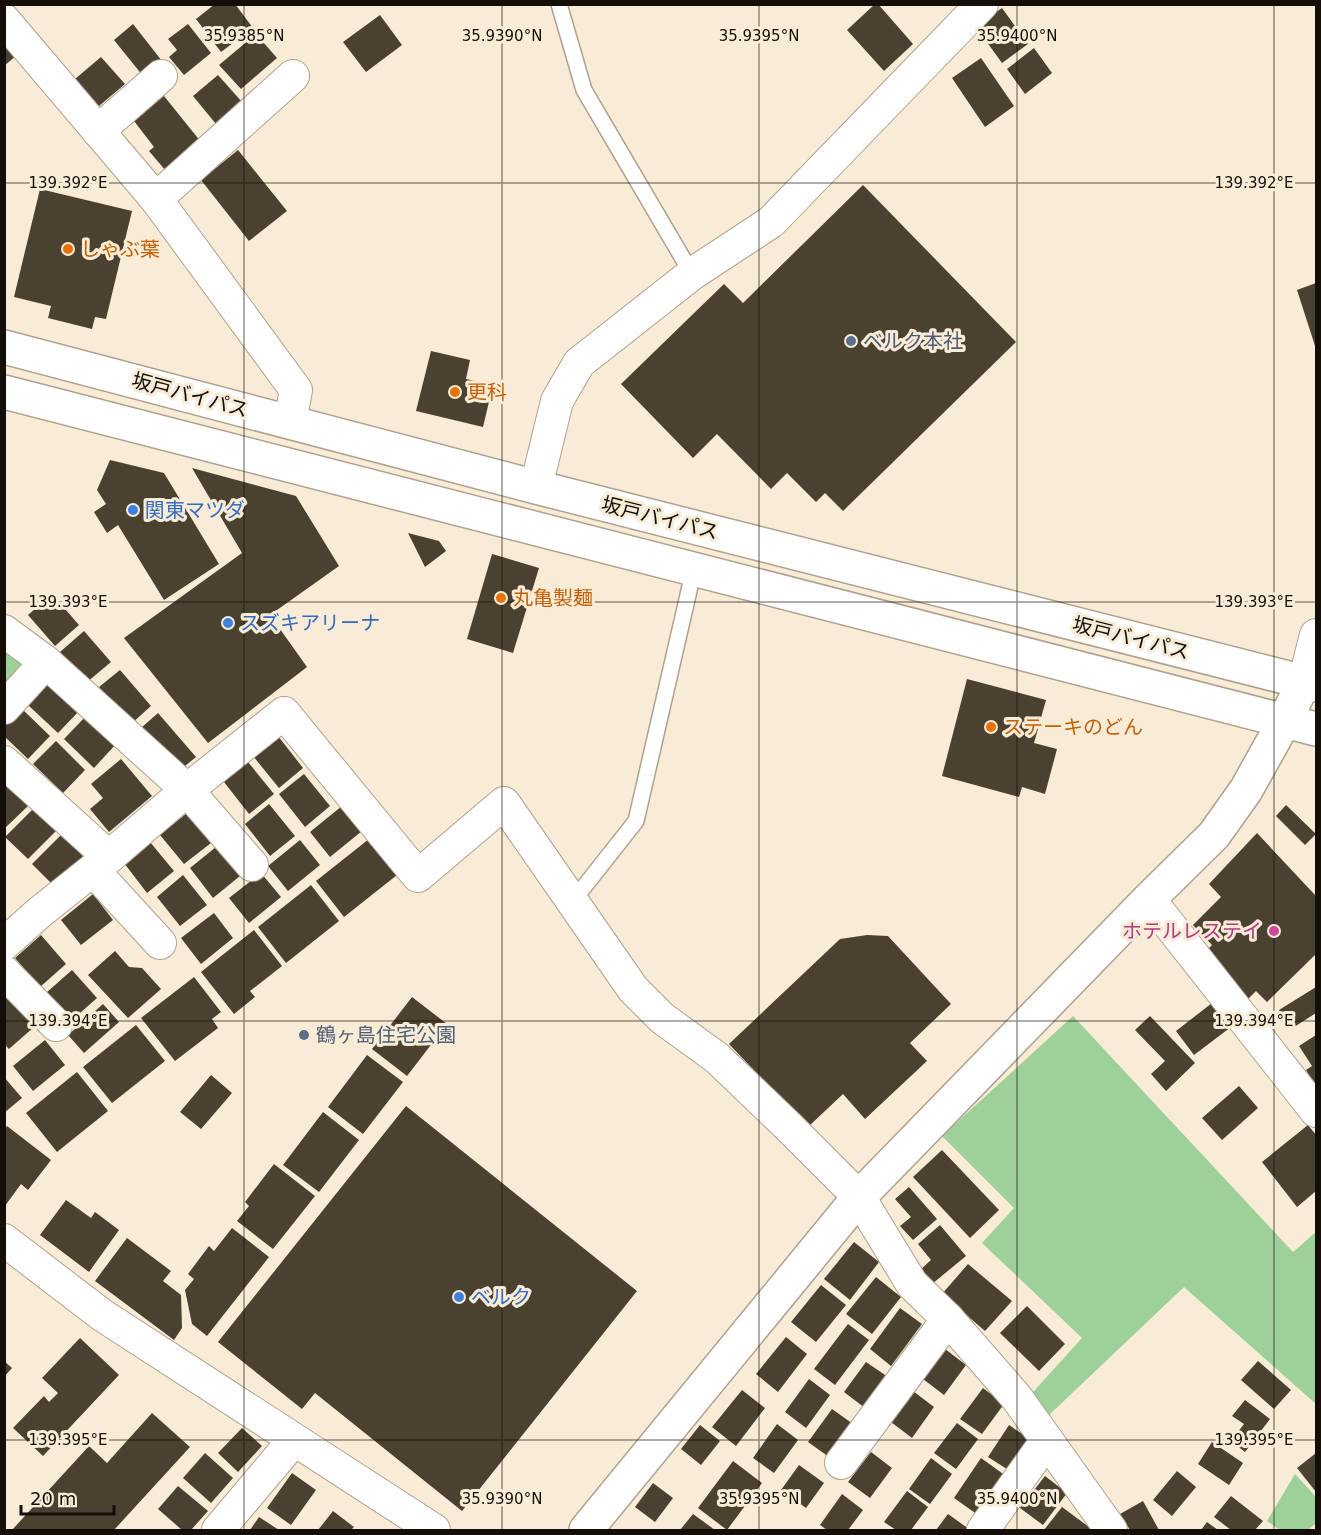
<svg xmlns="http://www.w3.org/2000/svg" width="1321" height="1535" font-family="'DejaVu Sans','Noto Sans JP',sans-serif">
  <rect width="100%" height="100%" fill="#f8ecd7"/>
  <!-- green -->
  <g fill="#9dd199">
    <path d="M5 643 23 657V669L5 686Z"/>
    <path d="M1073 1016 1293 1252 1316 1232V1404L1184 1287 1047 1417 1033 1392 1082 1338 982 1243 1014 1208 942 1136Z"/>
    <path d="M1295 1474 1316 1497V1523L1308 1530H1280L1267 1521Z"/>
  </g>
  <!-- building -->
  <g fill="#4b4130">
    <path d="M215 4H235L253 28 221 52 196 19Z"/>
    <path d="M875 4H878L913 44 884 71 847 30Z"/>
    <path d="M1002 8 1028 44 1002 63 976 27Z"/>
    <path d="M380 15 402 45 366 72 343 42Z"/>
    <path d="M133 24 162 61 143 76 114 40Z"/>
    <path d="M188 24 211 53 184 75 169 57 177 50 168 39Z"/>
    <path d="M256 34 277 58 241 89 219 65Z"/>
    <path d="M4 41 17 55 4 66Z"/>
    <path d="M1034 48 1052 73 1025 94 1007 69Z"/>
    <path d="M101 57 125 84 99 106 75 79Z"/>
    <path d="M981 58 1014 106 985 127 952 78Z"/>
    <path d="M218 75 242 102 216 124 193 96Z"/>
    <path d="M164 96 201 142 166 171 149 151 154 147 134 121Z"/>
    <path d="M238 150 287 211 249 241 201 180Z"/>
    <path d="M863 185 1016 342 843 511 825 493 816 502 787 473 771 489 717 434 693 458 621 384 724 284 743 303Z"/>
    <path d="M40 189 132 211 106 319 95 317 92 329 48 318 51 306 14 297Z"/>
    <path d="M1316 283V349L1297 290Z"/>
    <path d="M431 351 470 360 466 379 493 385 483 427 416 411Z"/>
    <path d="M110 460 164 473 219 564 164 600 118 525 107 533 94 512 106 504 97 490Z"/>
    <path d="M192 468 296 496 339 566 270 615 307 667 208 743 124 638 242 553Z"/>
    <path d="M408 533 439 541 446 551 425 567Z"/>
    <path d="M492 554 539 568 513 653 467 639Z"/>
    <path d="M52 594 79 625 55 646 28 615Z"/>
    <path d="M84 631 111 662 86 683 60 652Z"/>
    <path d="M120 670 151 706 131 724 99 687Z"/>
    <path d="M967 679 1046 700 1034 743 1057 749 1045 794 1022 787 1019 797 942 776Z"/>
    <path d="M50 682 80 710 58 733 28 705Z"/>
    <path d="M21 708 50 736 28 759 4 736V724Z"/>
    <path d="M158 713 196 757 179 771 141 728Z"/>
    <path d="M86 716 116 744 94 768 64 739Z"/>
    <path d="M278 736 303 768 279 788 253 756Z"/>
    <path d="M56 741 85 770 63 793 33 764Z"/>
    <path d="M121 759 152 796 109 832 90 809 103 798 91 784Z"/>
    <path d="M248 762 274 794 249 814 224 782Z"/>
    <path d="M304 774 330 806 305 827 279 794Z"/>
    <path d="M6 782 29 805 4 829V784Z"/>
    <path d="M269 804 295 836 270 856 245 824Z"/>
    <path d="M1286 805 1316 834 1305 845 1276 816Z"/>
    <path d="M342 806 362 831 330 857 310 832Z"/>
    <path d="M34 808 57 830 28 859 5 837Z"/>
    <path d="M187 813 211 843 184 864 160 835Z"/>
    <path d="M1257 833 1316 896V954L1267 1002 1256 991 1245 1002 1205 952 1212 945 1193 925 1221 897 1209 884Z"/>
    <path d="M61 835 84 857 55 887 32 864Z"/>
    <path d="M369 839 397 875 344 917 316 881Z"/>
    <path d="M300 840 320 865 288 891 268 866Z"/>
    <path d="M150 842 174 871 147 893 124 863Z"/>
    <path d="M216 847 240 876 213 898 190 868Z"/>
    <path d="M261 873 281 897 249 923 229 898Z"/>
    <path d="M183 875 207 905 180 926 157 897Z"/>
    <path d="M311 885 339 921 286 963 258 927Z"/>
    <path d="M93 894 113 920 81 945 61 920Z"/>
    <path d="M214 913 233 938 201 964 181 938Z"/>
    <path d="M254 930 282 966 250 991 255 997 234 1014 201 972Z"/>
    <path d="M41 935 66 964 40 987 15 958Z"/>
    <path d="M867 935 888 936 951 1004 910 1043 927 1061 865 1119 843 1094 808 1127 729 1044 840 939Z"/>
    <path d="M115 951 129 967 142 968 161 989 128 1018 88 975Z"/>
    <path d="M72 970 97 998 71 1021 46 993Z"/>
    <path d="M194 977 221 1012 212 1019 218 1028 175 1061 141 1018Z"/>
    <path d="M1316 987V1013L1291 1029 1279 1010Z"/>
    <path d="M4 995 34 1027 9 1049 4 1044Z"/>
    <path d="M412 997 447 1024 407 1076 372 1049Z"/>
    <path d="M1212 1003 1231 1027 1194 1055 1176 1031Z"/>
    <path d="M103 1004 119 1022 84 1053 68 1035Z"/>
    <path d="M1150 1016 1195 1063 1166 1091 1151 1074 1165 1061 1135 1030Z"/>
    <path d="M136 1025 165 1061 112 1103 83 1067Z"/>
    <path d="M1316 1035V1087L1306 1070 1312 1066 1299 1046Z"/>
    <path d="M45 1040 65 1065 33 1091 13 1066Z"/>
    <path d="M367 1055 403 1082 363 1134 328 1107Z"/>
    <path d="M77 1072 108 1111 57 1152 26 1113Z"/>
    <path d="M211 1075 232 1093 201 1129 180 1112Z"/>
    <path d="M4 1077 22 1098 4 1113Z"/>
    <path d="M1239 1086 1258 1108 1222 1140 1202 1118Z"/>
    <path d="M406 1106 637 1291 462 1511 315 1393 302 1409 218 1342Z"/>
    <path d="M323 1112 359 1140 319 1192 283 1165Z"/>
    <path d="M1308 1125 1316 1135V1191L1297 1207 1262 1162Z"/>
    <path d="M7 1126 51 1160 28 1190 21 1184 5 1206V1129Z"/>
    <path d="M942 1150 999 1210 970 1238 913 1177Z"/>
    <path d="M274 1164 315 1196 273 1249 237 1221 249 1206 245 1202Z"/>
    <path d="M909 1187 937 1219 913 1240 900 1226 911 1217 895 1199Z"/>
    <path d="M66 1200 91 1218 95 1212 119 1230 89 1272 40 1235Z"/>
    <path d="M940 1225 966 1256 932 1284 920 1270 931 1260 918 1244Z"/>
    <path d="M232 1228 269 1257 207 1336 192 1324 185 1290 194 1279 188 1274 209 1246 214 1251Z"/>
    <path d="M127 1238 171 1271 163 1281 181 1295 182 1328 174 1340 95 1281Z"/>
    <path d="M854 1242 879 1262 850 1300 824 1279Z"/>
    <path d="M968 1264 1012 1301 985 1331 942 1294Z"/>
    <path d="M876 1277 901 1297 872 1334 846 1314Z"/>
    <path d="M821 1285 846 1305 816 1342 791 1322Z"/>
    <path d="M1027 1306 1065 1344 1039 1371 1000 1333Z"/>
    <path d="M900 1308 922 1324 891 1366 870 1349Z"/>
    <path d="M848 1324 869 1340 835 1385 814 1369Z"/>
    <path d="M786 1337 807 1354 778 1392 756 1374Z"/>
    <path d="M80 1338 119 1375 43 1456 13 1428 44 1396 49 1402 58 1393 42 1378Z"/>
    <path d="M945 1349 966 1365 944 1395 923 1379Z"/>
    <path d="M4 1361 12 1368 4 1377Z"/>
    <path d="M1258 1361 1291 1390 1274 1409 1241 1380Z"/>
    <path d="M866 1362 888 1377 865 1408 844 1392Z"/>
    <path d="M809 1379 830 1395 806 1428 785 1412Z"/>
    <path d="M983 1388 1004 1404 982 1434 960 1419Z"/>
    <path d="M742 1390 765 1408 736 1446 712 1427Z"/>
    <path d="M913 1391 934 1407 912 1438 891 1422Z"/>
    <path d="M1245 1400 1270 1419 1245 1452 1231 1441 1244 1424 1232 1416Z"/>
    <path d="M832 1409 853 1424 829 1457 808 1442Z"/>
    <path d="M152 1413 190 1447 114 1530H12L89 1446 107 1463Z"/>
    <path d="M957 1423 978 1439 956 1469 934 1453Z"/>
    <path d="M777 1424 798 1440 774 1473 753 1458Z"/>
    <path d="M700 1425 720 1441 701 1465 681 1449Z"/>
    <path d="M1009 1425 1031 1440 1010 1471 988 1457Z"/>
    <path d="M242 1428 262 1446 238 1472 218 1453Z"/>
    <path d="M1212 1442 1243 1463 1229 1485 1198 1464Z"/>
    <path d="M871 1452 892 1468 870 1498 848 1482Z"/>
    <path d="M205 1453 233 1478 211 1503 183 1478Z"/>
    <path d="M1316 1453V1492L1297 1468Z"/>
    <path d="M931 1458 952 1474 930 1504 909 1489Z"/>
    <path d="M981 1458 1006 1476 978 1515 954 1498Z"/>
    <path d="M733 1461 762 1483 727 1530 698 1508Z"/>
    <path d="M799 1465 824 1483 806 1508 781 1490Z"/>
    <path d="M1177 1471 1196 1487 1172 1516 1153 1500Z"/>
    <path d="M292 1473 316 1490 291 1525 267 1508Z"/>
    <path d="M1045 1476 1067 1493 1043 1525 1020 1508Z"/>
    <path d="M653 1483 673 1498 655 1522 635 1507Z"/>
    <path d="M178 1486 208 1511 191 1530H182L158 1509Z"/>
    <path d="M907 1491 928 1507 911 1530H896L884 1522Z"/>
    <path d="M842 1494 863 1510 848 1530H827L820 1525Z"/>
    <path d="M1231 1496 1263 1521 1255 1530H1231L1214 1517Z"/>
    <path d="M1143 1501 1159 1530H1130L1120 1514Z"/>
    <path d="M1062 1507 1093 1530H1044Z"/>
    <path d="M333 1511 354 1527 351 1530H318Z"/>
    <path d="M693 1514 715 1530H680Z"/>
    <path d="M948 1514 969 1529 968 1530H936Z"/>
    <path d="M259 1517 279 1530H250Z"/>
    <path d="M1207 1522 1218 1530H1201Z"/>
  </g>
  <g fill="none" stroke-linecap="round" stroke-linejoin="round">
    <defs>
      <g id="service">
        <path d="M559 4 584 90 692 274"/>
        <path d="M572 902 636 821 694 569"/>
      </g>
      <g id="minor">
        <path d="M4 20 156 199 296 390 290 422"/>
        <path d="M98 131 161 76"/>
        <path d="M156 199 293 76"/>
        <path d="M536 487 557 401 579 363 692 274 771 222 982 4"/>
        <path d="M4 631 46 662 187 790 252 865"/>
        <path d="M1304 682 1316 635"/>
        <path d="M4 708 46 662"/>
        <path d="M4 762 109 857"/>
        <path d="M93 870 160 943"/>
        <path d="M1149 899 1316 1111"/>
        <path d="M4 944 40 912 109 857 187 790 284 713 418 876 504 803 633 989 662 1018 717 1058 789 1127 859 1197 912 1284 948 1319 1017 1398 1111 1530"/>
        <path d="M4 972 56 1025"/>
        <path d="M4 1240 102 1315 434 1530"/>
        <path d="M841 1463 948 1319"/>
        <path d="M218 1530 294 1440"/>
        <path d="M983 1530 1047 1440"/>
      </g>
      <path id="tertiary" d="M586 1530 859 1197 1149 899 1214 835 1246 790 1285 720 1304 682"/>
      <g id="trunk">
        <path d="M4 347 536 487 1316 685"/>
        <path d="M4 392 1316 729"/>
      </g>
    </defs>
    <!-- service casing -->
    <use href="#service" stroke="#aea28f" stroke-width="18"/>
    <!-- minor casing -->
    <use href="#minor" stroke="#aea28f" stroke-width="34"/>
    <!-- tertiary casing -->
    <use href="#tertiary" stroke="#aea28f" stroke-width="36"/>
    <!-- trunk casing -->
    <use href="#trunk" stroke="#aea28f" stroke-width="36"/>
    <!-- service -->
    <use href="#service" stroke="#fff" stroke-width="15"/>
    <!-- minor -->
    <use href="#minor" stroke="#fff" stroke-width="32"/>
    <!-- tertiary -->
    <use href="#tertiary" stroke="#fff" stroke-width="33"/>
    <!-- trunk -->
    <use href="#trunk" stroke="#fff" stroke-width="33"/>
  </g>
  <!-- ticks -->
  <path fill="none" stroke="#130e08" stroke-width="1.5" stroke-opacity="0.45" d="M244 4V1530M502 4V1530M759 4V1530M1017 4V1530M1274 4V1530M4 183H1316M4 602H1316M4 1021H1316M4 1440H1316"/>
  <!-- markers -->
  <g fill="#e8710a" stroke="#f8ecd7" stroke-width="2">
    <circle cx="68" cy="249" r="6"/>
    <circle cx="455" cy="392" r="6"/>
    <circle cx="501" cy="598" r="6"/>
    <circle cx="991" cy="727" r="6"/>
  </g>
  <g fill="#5c6f8a" stroke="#f8ecd7" stroke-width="2">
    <circle cx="851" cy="341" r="6"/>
    <circle cx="304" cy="1035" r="6"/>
  </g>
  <g fill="#3f7fe0" stroke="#f8ecd7" stroke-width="2">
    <circle cx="133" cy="510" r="6"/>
    <circle cx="228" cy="623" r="6"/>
    <circle cx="459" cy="1297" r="6"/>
  </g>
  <circle fill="#d1479c" stroke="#f8ecd7" stroke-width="2" cx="1274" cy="931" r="6"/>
  <g text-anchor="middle" stroke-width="6" stroke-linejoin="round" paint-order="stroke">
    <!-- food labels -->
    <g font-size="20" fill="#c56008" stroke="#f8ecd7" text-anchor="start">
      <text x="80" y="256">しゃぶ葉</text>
      <text x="467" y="399">更科</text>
      <text x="513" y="605">丸亀製麺</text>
      <text x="1003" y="734">ステーキのどん</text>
    </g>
    <!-- service labels -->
    <g font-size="20" fill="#4e5e75" stroke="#f8ecd7" text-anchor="start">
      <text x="863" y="348">ベルク本社</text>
      <text x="316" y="1042">鶴ヶ島住宅公園</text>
    </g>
    <!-- street labels -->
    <g font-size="20" fill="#130e08" stroke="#f8ecd7">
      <text transform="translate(190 395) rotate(15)" y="7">坂戸バイパス</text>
      <text transform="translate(660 518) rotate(14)" y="7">坂戸バイパス</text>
      <text transform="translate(1131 638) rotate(14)" y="7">坂戸バイパス</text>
    </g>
    <!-- shop labels -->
    <g font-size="20" fill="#366cbe" stroke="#f8ecd7" text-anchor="start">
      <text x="145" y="517">関東マツダ</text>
      <text x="240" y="630">スズキアリーナ</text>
      <text x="471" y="1304">ベルク</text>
    </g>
    <!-- hotel labels -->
    <g font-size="20" fill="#b23c85" stroke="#f8ecd7" text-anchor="end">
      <text x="1262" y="938">ホテルレステイ</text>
    </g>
  </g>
  <g font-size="15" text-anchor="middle" fill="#130e08" stroke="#f8ecd7" stroke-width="6" stroke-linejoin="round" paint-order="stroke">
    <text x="244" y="41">35.9385°N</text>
    <text x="502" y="41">35.9390°N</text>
    <text x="759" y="41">35.9395°N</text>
    <text x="1017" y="41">35.9400°N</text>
    <text x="1254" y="188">139.392°E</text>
    <text x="68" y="188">139.392°E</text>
    <text x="1254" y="607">139.393°E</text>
    <text x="68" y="607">139.393°E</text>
    <text x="1254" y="1026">139.394°E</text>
    <text x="68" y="1026">139.394°E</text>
    <text x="68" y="1445">139.395°E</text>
    <text x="1254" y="1445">139.395°E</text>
    <text x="502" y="1504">35.9390°N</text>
    <text x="759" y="1504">35.9395°N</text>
    <text x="1017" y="1504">35.9400°N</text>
  </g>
  <!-- border -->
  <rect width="1321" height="1535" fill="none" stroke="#130e08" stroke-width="12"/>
  <!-- scale -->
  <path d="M21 1505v9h93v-9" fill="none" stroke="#130e08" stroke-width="3"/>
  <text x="30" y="1505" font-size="18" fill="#130e08" stroke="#f8ecd7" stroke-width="4.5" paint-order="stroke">20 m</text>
</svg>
